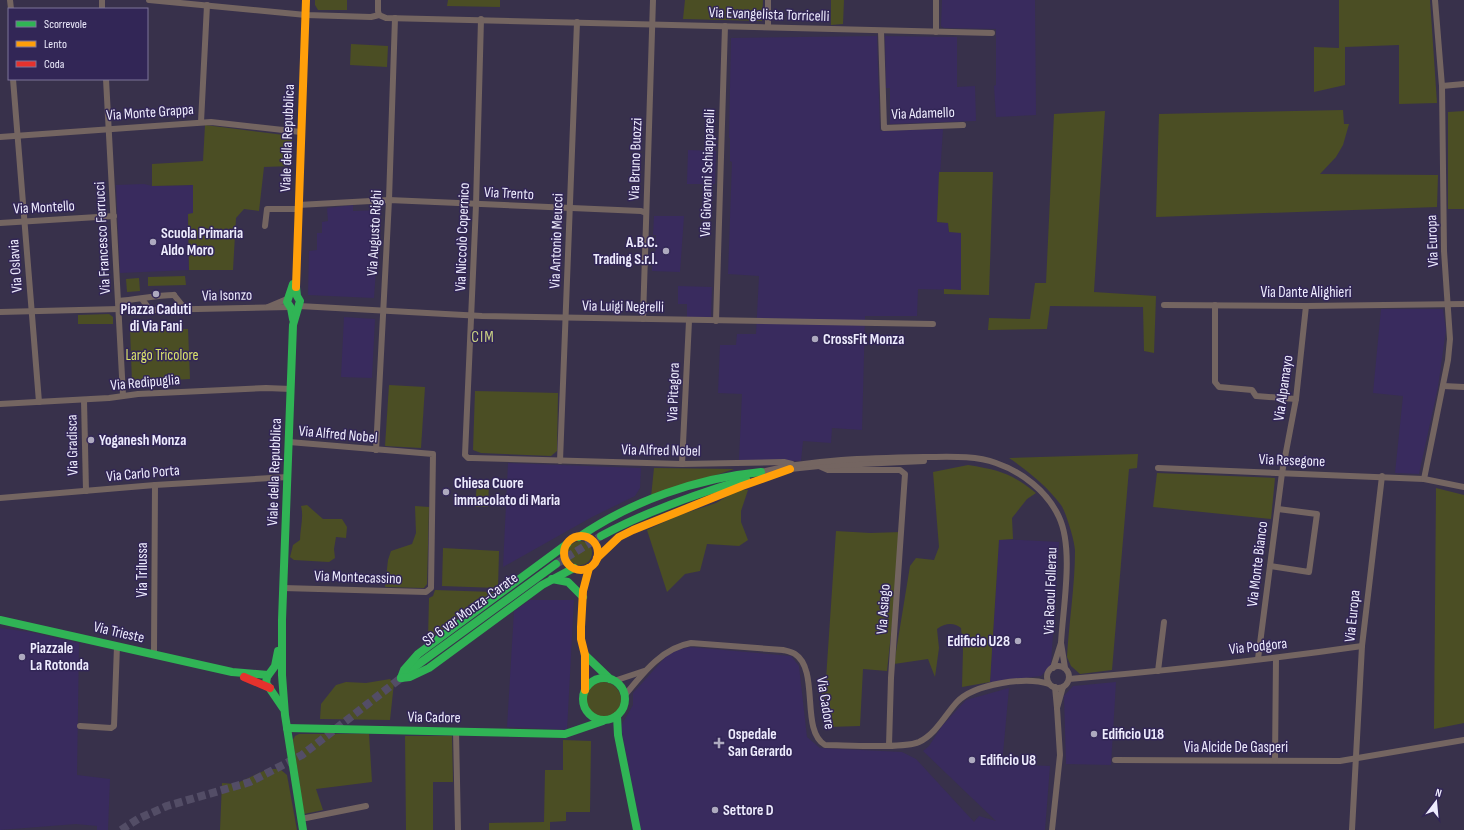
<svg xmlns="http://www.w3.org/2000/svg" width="1464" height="830" font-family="'Sofia Sans Condensed',sans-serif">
  <rect width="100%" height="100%" fill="#38314b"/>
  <!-- built -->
  <g fill="#392b5e">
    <path d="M942 0H1035L1036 115 996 117 994 86 996 85V29L944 28 941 26Z"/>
    <path d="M877 36 880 131 943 129 937 222 948 223 949 232H961V290L918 289 917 316H865L862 430 832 428 831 443 803 441 801 461 739 460 742 394 718 393 720 345H736L737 334H756L759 276 728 274 732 162 730 161V138H729L731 38Z"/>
    <path d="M885 36 957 37V87L975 86 976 121 890 124V88H886Z"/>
    <path d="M688 150 716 151 715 184H687Z"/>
    <path d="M144 184 152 186 193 185V214H188L189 270 120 273 116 185Z"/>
    <path d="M353 205V211L380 210 374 298 308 295 309 251 317 250V233H322V222L328 221 327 208Z"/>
    <path d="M654 216H684L680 272 652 271V262H655L656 235H653Z"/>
    <path d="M678 286 712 287 711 317H687V304H678Z"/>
    <path d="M1381 309H1443L1446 330 1438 387 1419 474 1395 473 1403 396 1373 393Z"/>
    <path d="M344 317 375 319 372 378 341 377Z"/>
    <path d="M508 463 641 468 640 488 635 496 592 517 503 567Z"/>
    <path d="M999 539 1059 542 1051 665 1041 676 990 682Z"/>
    <path d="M530 600H574L567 730 507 727 514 611Z"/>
    <path d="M0 628 30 632 79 643 77 775 110 779 108 830H97V826L76 824 0 830Z"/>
    <path d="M690 647 791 656 799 666 807 737 820 748 902 752 916 759 974 822 979 816 996 821 923 751 929 746 942 726 966 700 1009 688 1002 764 1050 766 1045 830H641L622 733V724L633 705V693L670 652Z"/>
    <path d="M1116 682 1111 765 1066 764 1064 696 1073 686Z"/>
  </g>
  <!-- green -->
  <g fill="#4b4e24">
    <path d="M315 0H347V10H318L315 5Z"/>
    <path d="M448 0H500V7L447 6Z"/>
    <path d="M685 0H763L762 21 683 19Z"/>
    <path d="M831 0H844L843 24 831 25Z"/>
    <path d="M1339 0H1430L1437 103 1399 104V45L1345 47V85L1314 92V47L1339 48Z"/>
    <path d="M351 44 388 46 387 67 350 65Z"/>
    <path d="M1343 110 1344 124H1349L1343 145 1336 157 1320 174 1438 175 1437 207 1156 217 1159 114Z"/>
    <path d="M1105 111 1094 292 1156 296 1154 353 1144 351 1143 307 1050 306 1047 329 988 330 989 318 1030 319 1035 283H1046L1054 114Z"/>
    <path d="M1464 111V209H1448V112Z"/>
    <path d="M205 125 292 136 291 166 264 167 259 211 244 209 236 218 233 270H189L188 214 193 213V185L152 186V164L203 161Z"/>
    <path d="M939 172H993L989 295 944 294V289L961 290V233L949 232 948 223 937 222Z"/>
    <path d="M185 276 186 285 148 286V277Z"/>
    <path d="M139 278 140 291 127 292 126 279Z"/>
    <path d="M109 314 113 317V324H78V315Z"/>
    <path d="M130 329H188L190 379 132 382Z"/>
    <path d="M389 385 425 387 421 448 385 446Z"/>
    <path d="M475 391 558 393 557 451 551 456 481 453 473 450Z"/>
    <path d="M1138 454 1137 468 1129 469 1112 670 1080 674 1071 666 1067 657C1069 622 1075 585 1075 551 1075 542 1066 512 1061 505 1047 486 1028 471 1009 458Z"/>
    <path d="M968 465C999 470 1011 473 1036 493L1027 499 1012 518 1013 539 999 540 990 682 962 687 963 650 961 628C954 622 945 623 937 629L939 648 935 677 928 659 894 664 910 566 916 558 934 560 939 547 933 472Z"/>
    <path d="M654 468 734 469 651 497Z"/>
    <path d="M1157 473 1275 478 1271 519 1153 507Z"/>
    <path d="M477 482H489L488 507H475Z"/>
    <path d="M1436 488 1464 495V723L1434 729Z"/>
    <path d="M738 490H748L741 511V522L748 540 739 546 707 544 700 571 685 574 667 592 647 530 677 516 716 503Z"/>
    <path d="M307 505 323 519H342L347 527 346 538 336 537 334 549 335 558 329 562 294 560 290 557 293 545 300 540C300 529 304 517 301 506Z"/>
    <path d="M415 506 429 507 427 584 424 588 385 587 388 560 391 551 412 544 416 533Z"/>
    <path d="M836 531 870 533 902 532 887 671 863 669 860 726 828 727 819 679H826Z"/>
    <circle cx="580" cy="553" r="12"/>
    <path d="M443 548 499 551 498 588 442 586Z"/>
    <path d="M435 590 494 592 428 640 429 598 433 596Z"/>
    <path d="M390 679 394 683 390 720 320 719 321 704 336 685 346 682 366 683Z"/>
    <circle cx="603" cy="700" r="18"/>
    <path d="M299 734H369L372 782 316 789 323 810 304 814 293 740 295 736Z"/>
    <path d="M405 736H452L453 782H433V830H406Z"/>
    <path d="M563 740 591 741 590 812H566V821L550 822V830H489V823L544 822 545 770H563Z"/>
    <path d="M268 769H280L287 775 297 830H220L222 783 235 784Z"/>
  </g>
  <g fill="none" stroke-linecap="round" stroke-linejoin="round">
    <!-- secondary-tunnel -->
    <g stroke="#534d66" stroke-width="8" stroke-dasharray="8 4" stroke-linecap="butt">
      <path d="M556 564 601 536"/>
      <path d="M121 830 138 819 167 806 250 782 302 755 401 678"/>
    </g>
    <!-- street -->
    <g stroke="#746561" stroke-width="6">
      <path d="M10 0 11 9"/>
      <path d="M102 0V9"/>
      <path d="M149 0 306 15 371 17 379 15 386 18 992 33"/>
      <path d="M378 0V11L379 15"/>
      <path d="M481 19 476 205 465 455 468 458H472L682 464 784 462 792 464"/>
      <path d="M768 27V0"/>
      <path d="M881 31 884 128 963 125"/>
      <path d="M936 32V0"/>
      <path d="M13 79 39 402"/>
      <path d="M106 79 123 395"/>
      <path d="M1442 86 1464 84"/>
      <path d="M201 122 207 5"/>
      <path d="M0 137 211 122 301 132"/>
      <path d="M298 205 389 200 641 211 646 213"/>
      <path d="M0 223 114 216"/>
      <path d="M265 226 267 209H298"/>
      <path d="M174 295 182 305 188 308"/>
      <path d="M142 299 150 310 290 307"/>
      <path d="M118 301C137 300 155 295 174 295"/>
      <path d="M1164 305 1306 306 1464 304"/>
      <path d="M1215 305V382L1219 387 1252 390 1256 396 1296 399"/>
      <path d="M299 306 482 316 933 324"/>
      <path d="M268 307 287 299"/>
      <path d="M0 312 119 309"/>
      <path d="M643 319 653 0"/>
      <path d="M716 321 725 26"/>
      <path d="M1443 386 1464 387"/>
      <path d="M84 400 86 491"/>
      <path d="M0 404 109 398 138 394 266 388 291 389"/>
      <path d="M376 450 389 200 395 18"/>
      <path d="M560 461 577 22"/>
      <path d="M682 464 689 321"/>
      <path d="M819 466 828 470H900L905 474 891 678 889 745"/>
      <path d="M1158 468 1424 479 1464 487"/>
      <path d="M790 469 819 466 924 461"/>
      <path d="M761 472C814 459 868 458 924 457 947 457 974 455 996 463 1022 472 1047 491 1059 517 1074 549 1063 607 1061 643"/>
      <path d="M1424 479 1448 360 1450 339 1444 251 1442 86 1435 0"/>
      <path d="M0 498 155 485 288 477"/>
      <path d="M1270 566 1309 572 1317 514 1278 509"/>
      <path d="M283 588 426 592 431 588 433 454 289 442"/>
      <path d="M154 654 155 485"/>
      <path d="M1258 659 1282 473 1296 399 1306 306"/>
      <circle cx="1058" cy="677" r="11"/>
      <path d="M1053 668 1061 643 1065 668"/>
      <path d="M1158 671 1164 622"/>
      <path d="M1069 679C1167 671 1265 660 1362 646"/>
      <path d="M614 681 644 671"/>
      <path d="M1055 687 1057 708 1063 687"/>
      <path d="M625 695C643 673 662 648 691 643L783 650C787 651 792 652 795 654 820 670 800 731 825 745 845 745 903 749 919 742 936 734 945 715 957 702 974 684 1026 676 1049 684"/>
      <path d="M80 726 111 728 114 726 117 646"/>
      <path d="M456 731 458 830"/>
      <path d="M1115 760 1340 761 1464 740"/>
      <path d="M1275 760 1276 658"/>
      <path d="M301 819 366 806"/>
      <path d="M1052 830 1060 755 1057 708"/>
      <path d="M1352 830 1362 646 1382 476"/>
    </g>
    <!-- fast -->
    <g stroke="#30b455" stroke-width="8">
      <path d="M293 284 287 302 291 308 293 319"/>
      <path d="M296 287 297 296 300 301 293 325 282 620V675L285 715 303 830"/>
      <path d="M601 536C647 511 696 494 746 479"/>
      <path d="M579 537C632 501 697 478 761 472"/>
      <path d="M552 579 568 582 583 597"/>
      <path d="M0 620 232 672 268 675"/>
      <path d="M278 651 275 666 267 677 266 683 283 708"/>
      <path d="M585 655 610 679"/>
      <path d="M405 674 556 564"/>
      <circle cx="604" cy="699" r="21"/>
      <path d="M401 678 404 670 418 654 567 544"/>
      <path d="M401 678 410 677 429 668 542 585 574 568"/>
      <path d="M617 716 618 735 637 830"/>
      <path d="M287 728 565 734 603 721"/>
    </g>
    <!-- slow -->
    <g stroke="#ff9f0a" stroke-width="8">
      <path d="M296 287 306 0"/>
      <circle cx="581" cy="553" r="17"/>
      <path d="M597 558 619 537 633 530 742 486 790 469"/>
      <path d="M585 690V655L581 639V627L583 591 589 568"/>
    </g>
    <!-- jam -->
    <path stroke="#e5322d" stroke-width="8" d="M244 677 270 688"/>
  </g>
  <!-- markers -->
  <g fill="#aeaabf" stroke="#322656" stroke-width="1.5">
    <circle cx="153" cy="242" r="4"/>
    <circle cx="666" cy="251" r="4"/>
    <circle cx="156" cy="294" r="4"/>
    <circle cx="815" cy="339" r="4"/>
    <circle cx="91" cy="440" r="4"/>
    <circle cx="446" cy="492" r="4"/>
    <circle cx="1018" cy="641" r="4"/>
    <circle cx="22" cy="657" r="4"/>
    <circle cx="1094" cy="734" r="4"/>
    <path d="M717 737h4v4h4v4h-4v4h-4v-4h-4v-4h4z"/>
    <circle cx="972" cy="760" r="4"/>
    <circle cx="715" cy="810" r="4"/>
  </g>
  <g text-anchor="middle" stroke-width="3" stroke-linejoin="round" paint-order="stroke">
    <!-- street labels -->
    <g font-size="15" fill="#edebfd" stroke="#322656">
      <text transform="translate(769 14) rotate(2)" y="5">Via Evangelista Torricelli</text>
      <text transform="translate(150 112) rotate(-4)" y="5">Via Monte Grappa</text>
      <text transform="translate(923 113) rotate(-2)" y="5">Via Adamello</text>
      <text transform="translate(287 138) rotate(-88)" y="5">Viale della Repubblica</text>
      <text transform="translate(635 159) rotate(-88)" y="5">Via Bruno Buozzi</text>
      <text transform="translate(707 173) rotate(-88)" y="5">Via Giovanni Schiapparelli</text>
      <text transform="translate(509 193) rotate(3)" y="5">Via Trento</text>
      <text transform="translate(44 207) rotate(-3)" y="5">Via Montello</text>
      <text transform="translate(374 233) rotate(-87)" y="5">Via Augusto Righi</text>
      <text transform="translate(462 237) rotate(-88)" y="5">Via Niccolò Copernico</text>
      <text transform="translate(102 238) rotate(-93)" y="5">Via Francesco Ferrucci</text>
      <text transform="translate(556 241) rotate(-88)" y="5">Via Antonio Meucci</text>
      <text transform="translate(1432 241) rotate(-92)" y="5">Via Europa</text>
      <text transform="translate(15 266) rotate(-94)" y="5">Via Oslavia</text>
      <text x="1306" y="297">Via Dante Alighieri</text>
      <text transform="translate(227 295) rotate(-1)" y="5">Via Isonzo</text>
      <text transform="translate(623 306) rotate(1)" y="5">Via Luigi Negrelli</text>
      <text transform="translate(145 382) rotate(-5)" y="5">Via Redipuglia</text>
      <text transform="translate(1283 388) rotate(-82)" y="5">Via Alpamayo</text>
      <text transform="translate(673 392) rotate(-88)" y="5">Via Pitagora</text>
      <text transform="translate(338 434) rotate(5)" y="5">Via Alfred Nobel</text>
      <text transform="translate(72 445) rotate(-91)" y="5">Via Gradisca</text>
      <text transform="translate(661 450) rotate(1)" y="5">Via Alfred Nobel</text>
      <text transform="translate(1292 460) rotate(2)" y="5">Via Resegone</text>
      <text transform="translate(274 472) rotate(-88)" y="5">Viale della Repubblica</text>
      <text transform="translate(143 473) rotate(-5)" y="5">Via Carlo Porta</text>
      <text transform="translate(1257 564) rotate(-83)" y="5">Via Monte Bianco</text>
      <text transform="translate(142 570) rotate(-90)" y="5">Via Trilussa</text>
      <text transform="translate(358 577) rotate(2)" y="5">Via Montecassino</text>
      <text transform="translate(1050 591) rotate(-88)" y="5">Via Raoul Follerau</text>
      <text transform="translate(470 609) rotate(-36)" y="5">SP 6 var Monza-Carate</text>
      <text transform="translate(883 609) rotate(-86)" y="5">Via Asiago</text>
      <text transform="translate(1352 616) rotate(-84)" y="5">Via Europa</text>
      <text transform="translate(119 632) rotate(13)" y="5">Via Trieste</text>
      <text transform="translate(1258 646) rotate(-6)" y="5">Via Podgora</text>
      <text transform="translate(826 703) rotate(81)" y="5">Via Cadore</text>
      <text transform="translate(434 717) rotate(1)" y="5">Via Cadore</text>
      <text x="1236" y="752">Via Alcide De Gasperi</text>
    </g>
    <!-- poi labels -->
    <g font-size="15" font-weight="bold" fill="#edebfd" stroke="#322656" text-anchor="start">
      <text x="161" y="238">Scuola Primaria<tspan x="161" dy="17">Aldo Moro</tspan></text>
      <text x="658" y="247" text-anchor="end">A.B.C.<tspan x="658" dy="17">Trading S.r.l.</tspan></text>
      <text x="156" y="314" text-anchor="middle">Piazza Caduti<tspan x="156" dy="17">di Via Fani</tspan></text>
      <text x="823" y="344">CrossFit Monza</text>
      <text x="99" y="445">Yoganesh Monza</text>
      <text x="454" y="488">Chiesa Cuore<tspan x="454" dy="17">immacolato di Maria</tspan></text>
      <text x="1010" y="646" text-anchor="end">Edificio U28</text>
      <text x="30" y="653">Piazzale<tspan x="30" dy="17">La Rotonda</tspan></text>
      <text x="728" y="739">Ospedale<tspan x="728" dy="17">San Gerardo</tspan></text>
      <text x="1102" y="739">Edificio U18</text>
      <text x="980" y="765">Edificio U8</text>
      <text x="723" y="815">Settore D</text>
    </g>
    <!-- park labels -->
    <g font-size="15" fill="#d8e16b" stroke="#322656">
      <text x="162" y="360">Largo Tricolore</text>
    </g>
    <!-- neighbourhood labels -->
    <g font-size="16" letter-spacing="1" fill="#c8d082" stroke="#322656">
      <text x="483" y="342">CIM</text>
    </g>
  </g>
  <!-- legend -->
  <rect x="8" y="8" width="140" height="72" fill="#322656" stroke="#7d7599"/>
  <rect x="16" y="21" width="20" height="6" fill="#30b455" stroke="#7d7599"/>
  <text x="44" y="28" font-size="12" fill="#edebfd">Scorrevole</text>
  <rect x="16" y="41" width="20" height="6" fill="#ff9f0a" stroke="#7d7599"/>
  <text x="44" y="48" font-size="12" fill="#edebfd">Lento</text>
  <rect x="16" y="61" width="20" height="6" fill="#e5322d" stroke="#7d7599"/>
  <text x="44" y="68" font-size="12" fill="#edebfd">Coda</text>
  <!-- north arrow -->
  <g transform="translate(1436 802) rotate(16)" stroke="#322656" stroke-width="3" paint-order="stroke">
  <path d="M0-3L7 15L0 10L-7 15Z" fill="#edebfd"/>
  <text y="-6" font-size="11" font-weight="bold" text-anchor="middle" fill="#edebfd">N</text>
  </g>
</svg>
